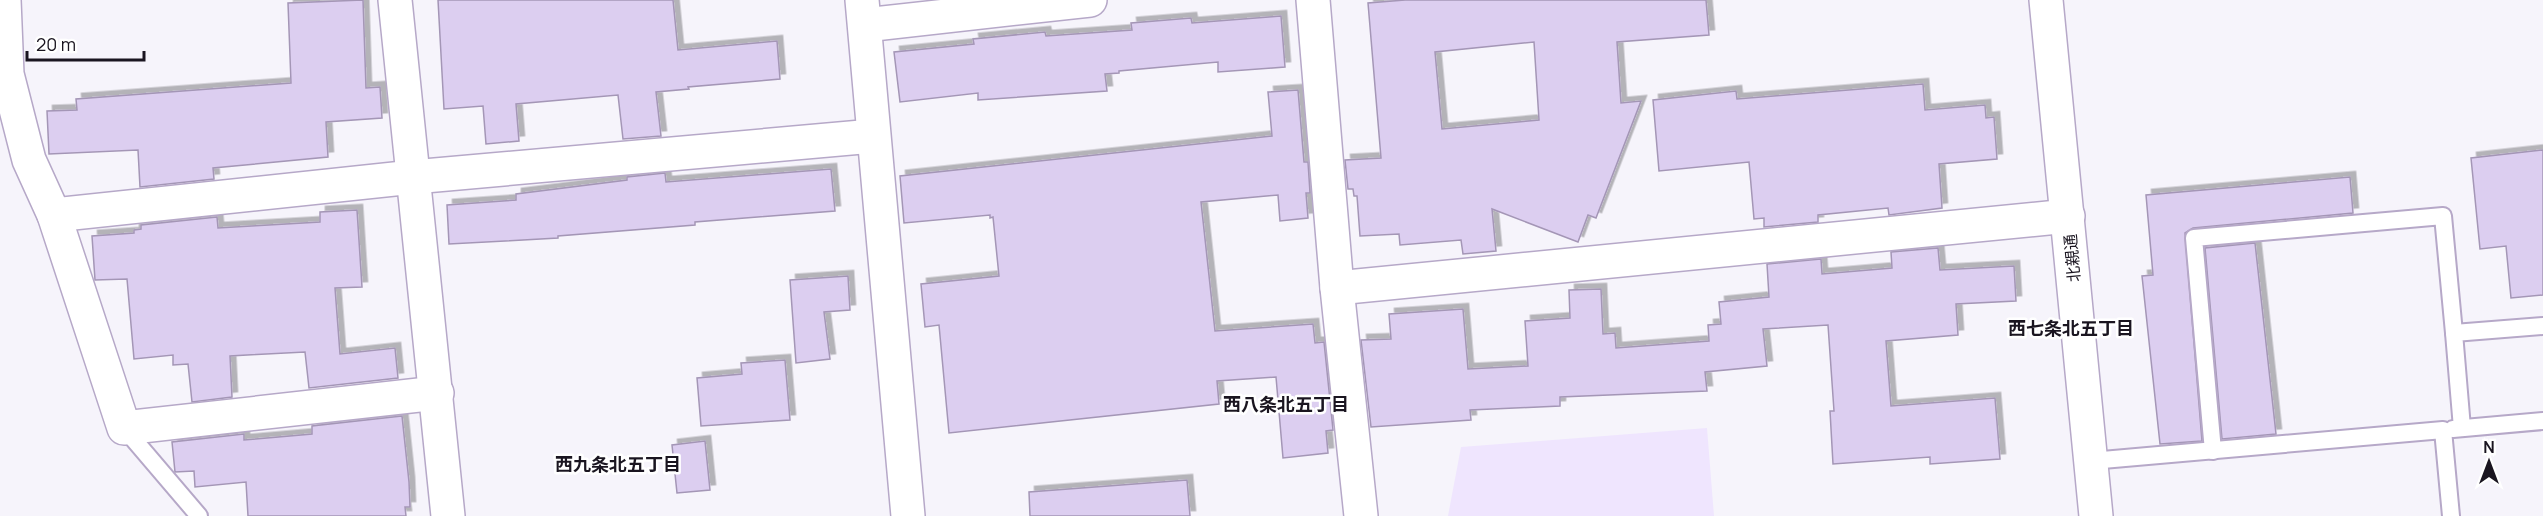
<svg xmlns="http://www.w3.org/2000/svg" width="2543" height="516" font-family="Manrope,'Noto Sans JP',sans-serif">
  <defs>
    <filter id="shadow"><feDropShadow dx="5.5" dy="-5.5" stdDeviation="0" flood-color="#0004"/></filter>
  </defs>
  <rect width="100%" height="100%" fill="#f6f4fb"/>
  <!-- built -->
  <path fill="#efe5fe" d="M1707 428 1714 516H1448L1461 447Z"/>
  <!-- building -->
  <g fill="#dccef0" stroke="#a496b6" stroke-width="1.5" fill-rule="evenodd" filter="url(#shadow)">
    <path d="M363 0 366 88 380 87 382 118 326 122 328 157 213 168 214 179 140 187 138 150 49 154 47 111 77 110 76 99 291 83 288 3Z"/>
    <path d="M438 0H673L678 50 777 41 780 79 688 87 689 89 656 92 661 136 623 139 618 95 516 104 519 141 486 144 483 106 444 109Z"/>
    <path d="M1405 0H1706L1709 35 1617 42 1621 103 1641 101 1596 218 1588 215 1578 242 1492 209 1496 251 1463 254 1461 240 1400 245 1399 234 1360 236 1357 196H1354L1353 189H1348L1345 160 1381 158 1368 3ZM1534 42 1539 120 1442 129 1435 52Z"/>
    <path d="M1281 16 1285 67 1218 72V62L1119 71V73L1105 74 1107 91 978 100V93L900 102 894 52 974 44 973 39 1045 32 1046 36 1132 30 1131 23 1191 18 1192 23Z"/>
    <path d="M1923 84 1925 110 1985 105 1986 118 1994 117 1997 159 1939 164 1942 208 1889 215 1888 208 1818 215V222L1764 227V218L1754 219 1749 162 1659 171 1653 100 1736 91 1737 99Z"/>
    <path d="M1298 90 1304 162H1308L1310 193H1306L1308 218 1280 221 1278 195 1201 202 1215 331 1313 324 1315 343 1324 342 1333 430 1326 431 1328 453 1283 458 1276 377 1217 381 1219 404 949 433 939 325 925 327 921 284 999 276 993 217 990 218V215L904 223 900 176 1272 136 1268 92Z"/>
    <path d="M2543 150V295L2511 298 2506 246 2480 249 2471 158Z"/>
    <path d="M831 169 835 211 695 222V225L558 236V238L449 244 447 205 516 200V194L627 180V177L665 173 666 182Z"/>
    <path d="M2350 177 2353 213 2193 228 2185 233 2202 441 2160 444 2142 276 2153 275 2146 195Z"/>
    <path d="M357 210 362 287 335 288 340 354 395 348 398 378 309 388 305 352 230 356 232 397 192 402 188 364 173 365V355L134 359 127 279 95 280 92 236 134 233V230L141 229V225L217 217 218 228 320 222V212Z"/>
    <path d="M2255 243 2276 434 2222 439 2205 248Z"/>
    <path d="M1938 248 1940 270 2014 266 2016 301 1956 304 1958 335 1886 341 1891 406 1995 398 2000 459 1930 464V457L1833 464 1830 411H1834L1828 325 1763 329 1767 366 1705 372 1707 391 1560 397V406L1470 410 1471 420 1371 427 1361 340 1391 339 1389 314 1463 309 1468 369 1528 366 1525 321 1570 318 1569 290 1601 289 1603 334 1615 333 1616 348 1709 341 1708 325 1721 324 1719 302 1769 297 1767 264 1821 259 1822 274 1892 268 1891 252Z"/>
    <path d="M848 276 850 310 824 312 830 359 796 363 790 280Z"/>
    <path d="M785 360 790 420 701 426 697 378 742 374 741 363Z"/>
    <path d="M402 416 409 482 410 507H405L406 516H248L246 482 195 487 194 471 175 472 172 442 244 434V440L312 434V426Z"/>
    <path d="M705 441 710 490 677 493 672 445Z"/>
    <path d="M1187 480 1190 516H1030L1029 492Z"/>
  </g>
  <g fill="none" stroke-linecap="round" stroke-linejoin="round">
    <defs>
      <g id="service">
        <path d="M124 428 199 516"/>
        <path d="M2462 428 2454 333 2543 326"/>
        <path d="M2453 429 2543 421"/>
        <path d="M2213 451 2194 238 2443 216 2454 333"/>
        <path d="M2091 461 2443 430 2451 516"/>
      </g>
      <g id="minor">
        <path d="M4 0 7 74 29 160 54 215 124 428 437 393"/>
        <path d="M395 0 448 516"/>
        <path d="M862 0 908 516"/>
        <path d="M1313 0 1337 288 1361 516"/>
        <path d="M865 25 1090 0"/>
        <path d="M54 215 413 177 873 136"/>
        <path d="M1337 288 2068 216"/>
      </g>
      <path id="tertiary" d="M2046 0 2096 516"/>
    </defs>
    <!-- service casing -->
    <use href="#service" stroke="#b6a8c8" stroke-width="20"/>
    <!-- minor casing -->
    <use href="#minor" stroke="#b6a8c8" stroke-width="36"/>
    <!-- tertiary casing -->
    <use href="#tertiary" stroke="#b6a8c8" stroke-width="36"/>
    <!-- service -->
    <use href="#service" stroke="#fff" stroke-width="16"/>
    <!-- minor -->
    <use href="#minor" stroke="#fff" stroke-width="33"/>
    <!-- tertiary -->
    <use href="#tertiary" stroke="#fff" stroke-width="33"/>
  </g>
  <g text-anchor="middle" stroke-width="5" stroke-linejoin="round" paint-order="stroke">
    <!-- street labels -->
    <g font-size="16" fill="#1a1520" stroke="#fff">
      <text transform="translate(2072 258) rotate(-95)" y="6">北親通</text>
    </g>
    <!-- neighbourhood labels -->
    <g font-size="18" font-weight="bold" fill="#1a1520" stroke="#fff">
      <text x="2071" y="335">西七条北五丁目</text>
      <text x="1286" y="411">西八条北五丁目</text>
      <text x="618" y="471">西九条北五丁目</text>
    </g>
  </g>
  <!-- north arrow -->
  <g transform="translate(2489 462)" stroke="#ffffff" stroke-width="4.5" paint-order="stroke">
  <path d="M0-4.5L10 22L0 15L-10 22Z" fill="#1a1520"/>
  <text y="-9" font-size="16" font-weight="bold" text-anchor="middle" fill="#1a1520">N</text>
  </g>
  <!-- scale -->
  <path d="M27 51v9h117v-9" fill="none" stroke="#1a1520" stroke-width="3"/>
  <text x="36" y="51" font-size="18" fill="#1a1520" stroke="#ffffff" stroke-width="4.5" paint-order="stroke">20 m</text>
</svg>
